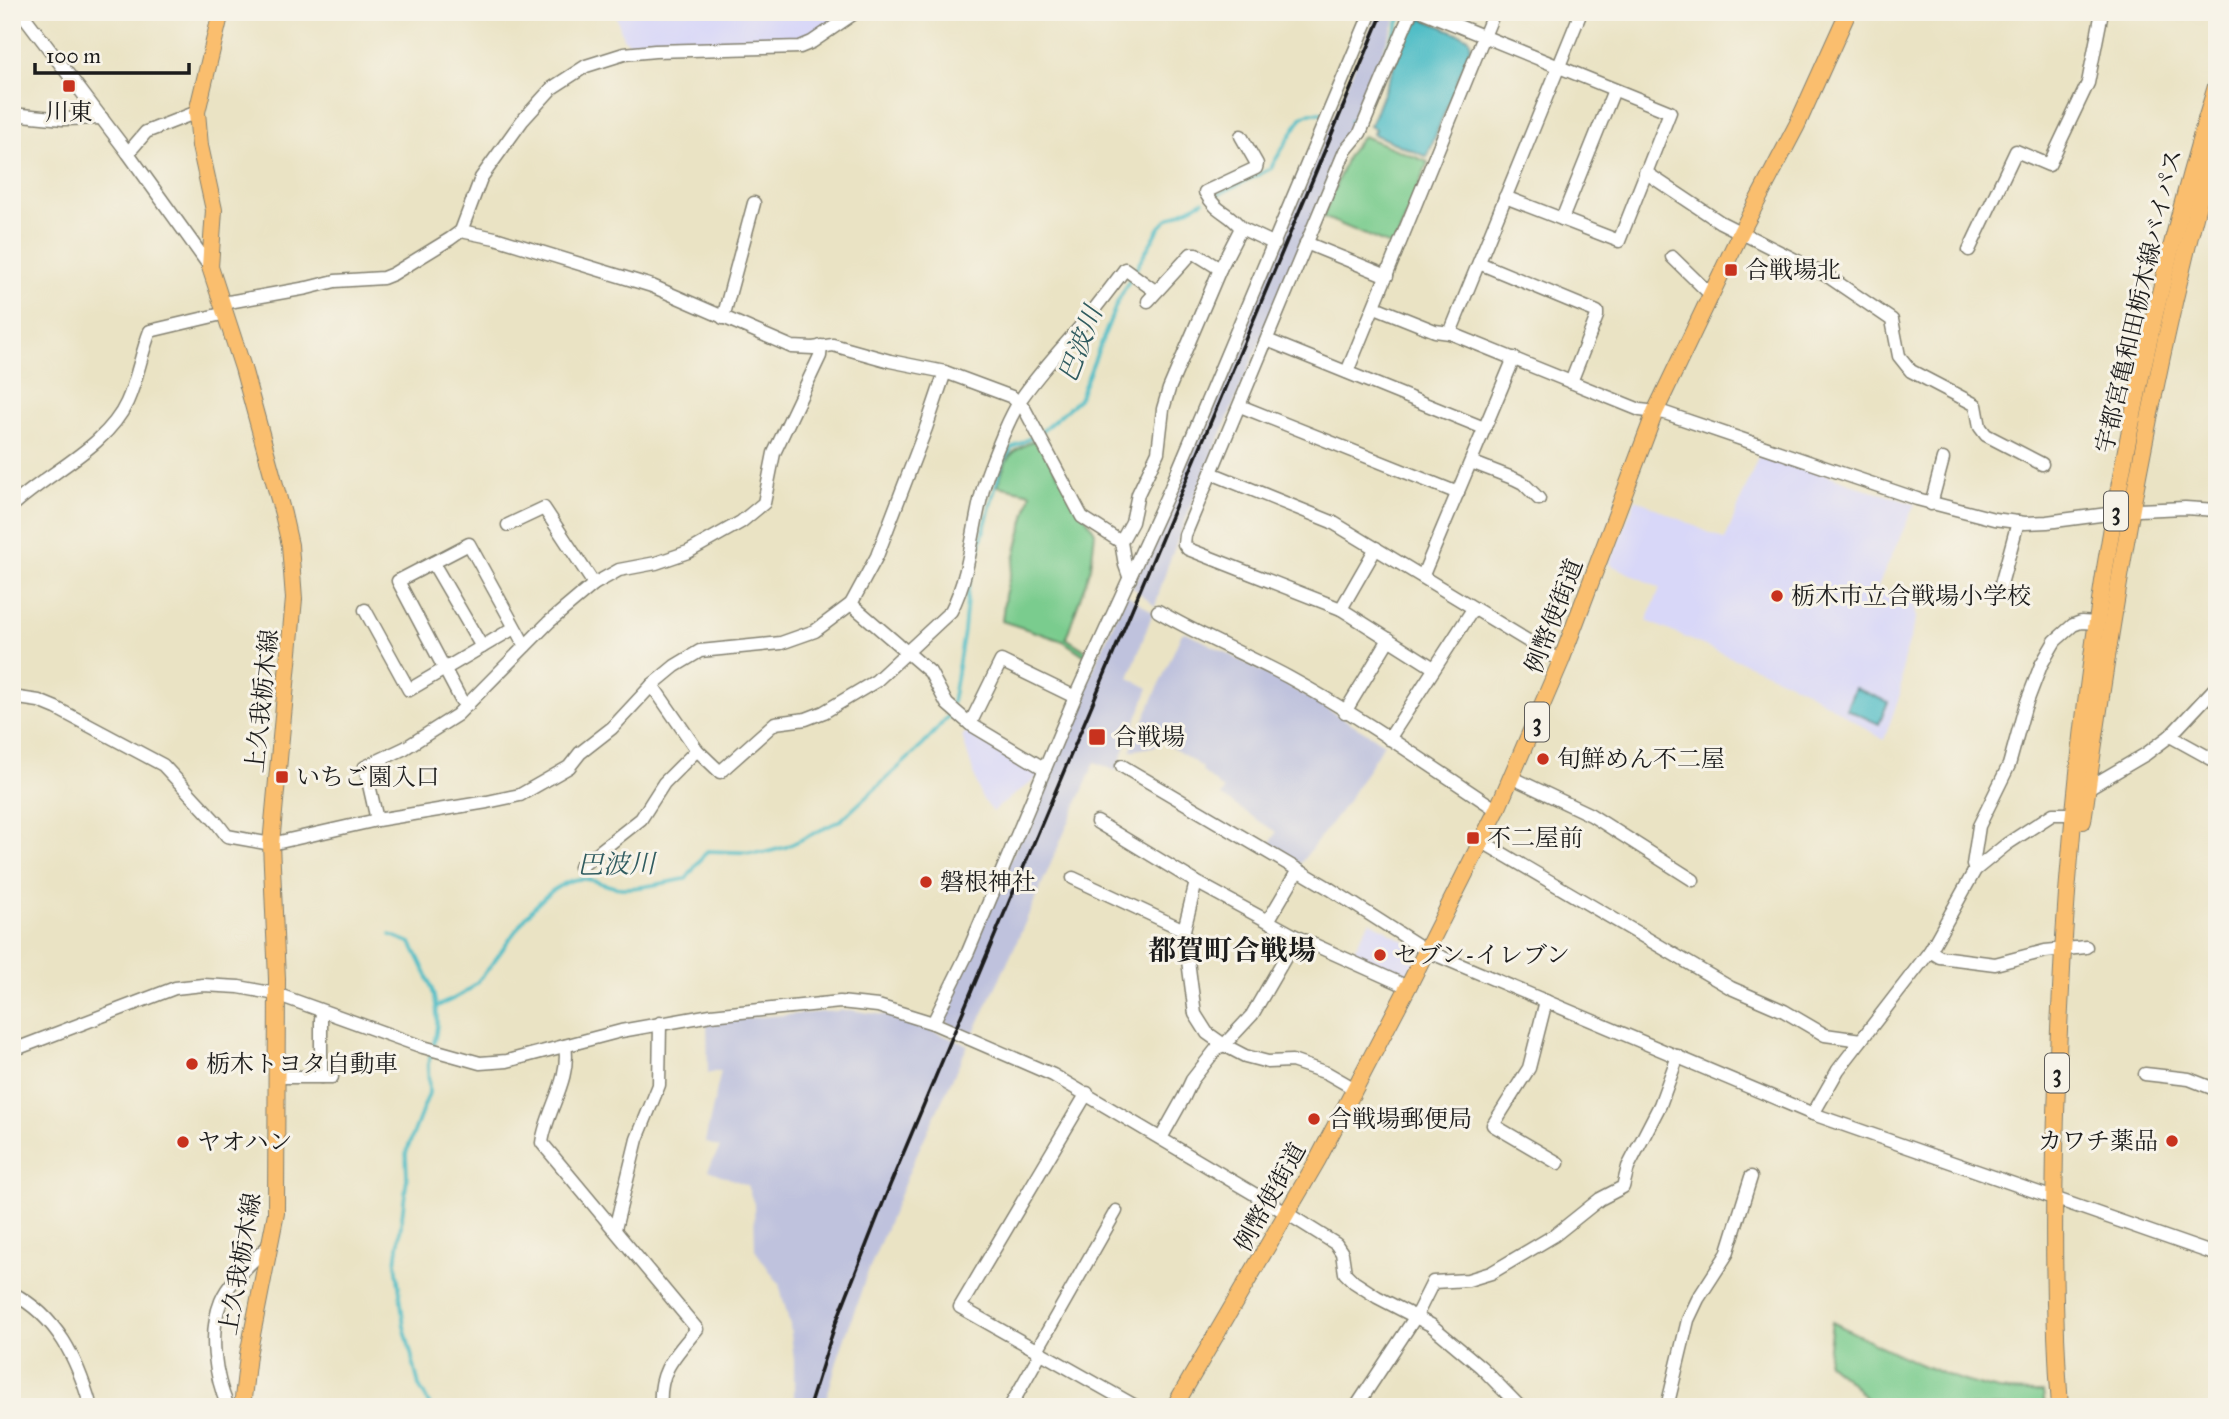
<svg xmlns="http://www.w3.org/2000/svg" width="2229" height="1419" font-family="'IM FELL Great Primer','Noto Serif JP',serif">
  <rect width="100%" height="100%" fill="#f7f3e8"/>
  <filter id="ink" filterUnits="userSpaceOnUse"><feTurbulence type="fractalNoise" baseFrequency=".0143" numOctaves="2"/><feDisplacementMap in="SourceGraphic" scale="14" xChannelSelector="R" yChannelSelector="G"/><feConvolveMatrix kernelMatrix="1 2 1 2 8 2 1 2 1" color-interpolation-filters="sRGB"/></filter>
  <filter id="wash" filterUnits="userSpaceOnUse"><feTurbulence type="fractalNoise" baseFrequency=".00686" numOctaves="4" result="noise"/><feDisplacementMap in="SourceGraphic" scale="28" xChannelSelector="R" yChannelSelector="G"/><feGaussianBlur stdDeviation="1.57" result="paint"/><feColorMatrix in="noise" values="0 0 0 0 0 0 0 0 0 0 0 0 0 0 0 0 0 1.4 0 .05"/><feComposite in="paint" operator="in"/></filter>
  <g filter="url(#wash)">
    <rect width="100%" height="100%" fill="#eae3c4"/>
    <!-- built -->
    <g fill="#d8d7f8">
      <path d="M615 12H851L805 41 637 49 623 38Z"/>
      <path d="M1761 450 1857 486 1915 504 1877 588 1915 603 1916 620 1903 662 1900 694 1884 740 1802 688 1647 621 1660 588 1609 564 1636 499 1725 540Z"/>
      <path d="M970 728 1040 772 1037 778 1003 803 993 812 981 797 962 736Z"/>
      <path d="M1370 921 1421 951 1405 981 1350 956Z"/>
    </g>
    <!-- industrial -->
    <g fill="#bfc2dd">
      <path d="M1378 12H1399L1191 506 1168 565 1155 606 1132 587Z"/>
      <path d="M1126 594 1153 612 1129 678 1149 688 1116 771 1095 762 1011 955 972 1036 947 1023 942 1017Z"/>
      <path d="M1186 632 1282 682 1384 743 1348 801 1299 865 1269 847 1276 832 1221 796 1224 790 1202 771 1203 768 1189 758 1161 741 1156 746 1130 751 1182 633Z"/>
      <path d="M850 1010 897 1017 968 1045 914 1160 866 1277 839 1355 824 1407H794V1360L790 1325 779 1284 755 1250 754 1204 747 1185 708 1170 720 1148 705 1142 721 1071 708 1073 707 1021Z"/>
    </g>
    <!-- green -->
    <g fill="#7acc8e" stroke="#4b7455" stroke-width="2">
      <path d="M1363 136 1428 162 1394 247 1323 217 1348 155Z"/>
      <path d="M1036 439 1095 532 1091 567 1066 638 1088 652 1087 657 1063 641 1002 621 1005 595 1031 493 998 486C1006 455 1008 454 1036 439Z"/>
      <path d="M1832 1322C1885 1348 1940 1378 1999 1390 2013 1392 2028 1392 2043 1392L2045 1407H1873L1854 1385 1827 1363Z"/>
    </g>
    <!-- water -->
    <g fill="#4fbdc6" stroke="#366c71" stroke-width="2">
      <path d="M1421 18 1469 38 1471 46 1427 157 1373 134 1375 129 1370 126 1412 21 1419 23Z"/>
      <path d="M1855 688 1888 702 1879 724 1846 709Z"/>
    </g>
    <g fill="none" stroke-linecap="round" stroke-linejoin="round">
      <!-- stream -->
      <g stroke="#4fbdc6" stroke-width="3.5">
        <path d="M1350 121 1354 123 1357 121 1403 12"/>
        <path d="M1213 197 1270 169 1301 118 1310 113H1323"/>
        <path d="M1134 272 1160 227 1168 219 1203 201"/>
        <path d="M1041 432 1079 399 1117 303 1130 279"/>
        <path d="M952 703 964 631 968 590 1002 462 1012 448 1035 435"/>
        <path d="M391 935 411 943C429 978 445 1007 433 1046"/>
        <path d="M438 1006C448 1001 462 996 471 988 504 958 527 897 570 881 589 874 603 887 622 888 644 889 665 882 686 879L707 851 763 853 786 847 841 820 923 745 950 714"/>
        <path d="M431 1407 419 1386 412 1357 404 1326 396 1263 407 1178 406 1153 429 1093 428 1064 431 1054"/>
      </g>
    </g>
  </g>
  <g filter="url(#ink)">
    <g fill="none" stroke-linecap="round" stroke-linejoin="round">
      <defs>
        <g id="minor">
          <path d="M21 12 128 153 210 267"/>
          <path d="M1411 12 1360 133 1345 151 1185 535 1184 544 1188 549 1341 609 1434 668"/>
          <path d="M1424 12 1670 112 1619 241 1505 197"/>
          <path d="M12 114 63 119 102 118"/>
          <path d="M1241 136 1257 164 1256 168 1205 192C1217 214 1228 211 1241 228"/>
          <path d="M128 153 146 132 197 112"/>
          <path d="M1645 172 1720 222 1829 277 1892 320 1899 356 1911 371 1976 405 1980 427 1986 435 2042 464"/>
          <path d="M1562 219 1614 90"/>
          <path d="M461 231 495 238 652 286 792 347 813 348 833 345 890 361 945 372 1012 397 1024 408 1082 517 1121 542"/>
          <path d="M1306 243 1387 276"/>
          <path d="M1969 250 2016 151 2049 165 2088 83 2102 12"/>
          <path d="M1672 257 1711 295"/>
          <path d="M1479 263 1597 312V316L1571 382"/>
          <path d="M1148 301 1191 254H1196L1220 269"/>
          <path d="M223 303 307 288 335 281 383 278 393 274 450 239 461 231 481 178 522 121 552 88 586 66 624 54 655 51 800 47 812 42 856 12"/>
          <path d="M1375 307 1435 331 1450 333 1640 410 1665 413 1917 499 1994 519 2025 523 2047 522 2138 510 2185 508 2217 510"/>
          <path d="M723 318 754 203"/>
          <path d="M1450 333 1581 12"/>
          <path d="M1267 340 1484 428"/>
          <path d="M1347 372 1494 12"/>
          <path d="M1240 406 1458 493"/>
          <path d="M1471 462 1515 479 1523 483 1539 499"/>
          <path d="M1211 473 1332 522 1561 661"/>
          <path d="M1931 504 1943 459"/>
          <path d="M12 506C47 473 107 447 127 402 137 380 141 354 150 331L226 313"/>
          <path d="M508 525 544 508 594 584"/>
          <path d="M433 563 482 647"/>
          <path d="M1423 575 1514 358"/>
          <path d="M1130 579 1125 565 1121 542 1132 522 1138 494 1158 452 1163 409 1169 389 1220 269 1241 228 1275 244"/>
          <path d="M2000 588 2018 522"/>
          <path d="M851 604 930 672 947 704 970 724 1045 769"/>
          <path d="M1341 609 1376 548"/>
          <path d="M365 610 409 690 514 628"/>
          <path d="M1158 611C1200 636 1245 654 1288 677 1360 716 1429 765 1497 810"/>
          <path d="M652 685 697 750 720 772 775 723 806 719 824 712 876 681 951 611C974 567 972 513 990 467 999 444 1008 420 1021 399 1038 374 1059 352 1079 328 1095 309 1110 289 1125 269L1155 291"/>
          <path d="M12 697 39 701 56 708 163 765 217 823 227 836 271 844 377 820 487 802 520 795 569 767 580 753 612 728 652 685 675 666 700 651 781 643 815 631 851 604 877 556 926 428 945 372"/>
          <path d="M468 705 461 700 398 581 469 544 525 646"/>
          <path d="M1345 712 1389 639"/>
          <path d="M970 724 1001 661 1075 697"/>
          <path d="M2170 736 2217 762"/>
          <path d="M1389 739 1473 609"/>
          <path d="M1122 766 1327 887 1427 951 1813 1114 2217 1255"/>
          <path d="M1513 778 1591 815 1693 880"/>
          <path d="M2083 791 2146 754 2170 736 2217 686"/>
          <path d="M377 820 365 767 405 748 457 715 549 622 594 584 619 570 656 563 688 552 741 522 764 503 774 453 820 356 821 346"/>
          <path d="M1097 822 1196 882 1297 937 1408 987"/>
          <path d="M1481 841 1731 988 1784 1011 1825 1035 1861 1040"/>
          <path d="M580 867 641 819 664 783 697 750"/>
          <path d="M1975 870 1973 865 1979 826 2009 765 2025 707 2041 665 2055 641 2073 625 2081 622 2097 623"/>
          <path d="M1073 878 1184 930"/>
          <path d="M1196 882 1184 930 1195 1014 1207 1033 1224 1045 1245 1056 1268 1062 1292 1061 1327 1073 1355 1089"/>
          <path d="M1268 921 1298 870"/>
          <path d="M1930 951 1940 957 1995 964 2045 951 2086 947"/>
          <path d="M1546 1001 1529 1068 1493 1125 1558 1163"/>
          <path d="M933 1023 968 952 1075 697 1171 487 1371 12"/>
          <path d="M565 1046C571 1080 546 1111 542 1143L697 1329C675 1356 658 1370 661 1407"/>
          <path d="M12 1048 21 1047 175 988 203 985 239 987 276 994 423 1047 480 1063 507 1061 621 1031 711 1015 840 1002 878 1006 933 1023 1053 1075 1288 1214 1336 1244 1342 1253 1345 1273 1354 1282 1377 1297 1431 1325 1481 1367 1520 1407"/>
          <path d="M2145 1074 2189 1079 2217 1090"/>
          <path d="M276 1077H332"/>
          <path d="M321 1077V1019L323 1012"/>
          <path d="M1087 1093 960 1307 1137 1407"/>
          <path d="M1813 1114 1838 1070 1930 951 1975 870 2007 844 2053 814H2074"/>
          <path d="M1161 1138 1184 1097 1192 1080 1217 1048 1224 1045 1252 1015 1297 937"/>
          <path d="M615 1229 637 1139 659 1085 660 1023"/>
          <path d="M12 1293C58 1317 77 1359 91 1407"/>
          <path d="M1037 1350 1116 1211"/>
          <path d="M228 1407C215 1376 208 1333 221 1301 230 1279 255 1260 271 1243"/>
          <path d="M1010 1407 1041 1352"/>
          <path d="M1356 1407 1416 1316 1433 1282 1468 1280 1491 1273 1555 1235 1600 1199 1623 1187 1628 1167 1660 1105 1678 1056"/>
          <path d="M1667 1407 1688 1320 1698 1299 1727 1254 1751 1177"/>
        </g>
        <g id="major">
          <path d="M221 12 197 112 200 146 214 210 210 267 243 368 283 514 290 545 294 599 271 844 277 979 276 1213 248 1355 242 1407"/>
          <path d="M2083 821C2115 589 2153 360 2217 135"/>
          <path d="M1174 1407 1317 1161 1408 987 1497 810 1561 661 1655 412 1741 232 1797 125 1848 12"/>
          <path d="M2060 1407C2052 1299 2053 1191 2057 1084 2067 746 2118 407 2217 83"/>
        </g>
      </defs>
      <!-- minor casing -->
      <use href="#minor" stroke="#838070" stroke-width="15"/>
      <!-- major casing -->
      <use href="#major" stroke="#838070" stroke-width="18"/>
      <!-- minor -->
      <use href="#minor" stroke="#fff" stroke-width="12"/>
      <!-- major -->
      <use href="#major" stroke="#fabe6e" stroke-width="16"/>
      <!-- rail -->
      <path stroke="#1c1c1c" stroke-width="3.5" d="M809 1407 835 1325 890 1185 1383 12"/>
    </g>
  </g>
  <!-- markers -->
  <g fill="#c8321e" stroke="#f7f3e8" stroke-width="2.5">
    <rect x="62" y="79" width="14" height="14" rx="3.5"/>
    <rect x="1724" y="263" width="14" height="14" rx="3.5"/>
    <circle cx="1777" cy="596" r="7"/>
    <rect x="1088" y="728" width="18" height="18" rx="3.5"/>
    <circle cx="1543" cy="759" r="7"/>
    <rect x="275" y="770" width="14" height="14" rx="3.5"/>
    <rect x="1466" y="831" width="14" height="14" rx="3.5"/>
    <circle cx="926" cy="882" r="7"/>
    <circle cx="1380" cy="955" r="7"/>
    <circle cx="192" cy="1064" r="7"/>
    <circle cx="1314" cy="1119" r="7"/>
    <circle cx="2172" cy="1141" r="7"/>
    <circle cx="183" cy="1142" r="7"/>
  </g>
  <g text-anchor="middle" stroke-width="6" stroke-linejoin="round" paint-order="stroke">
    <!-- shield labels -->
    <g fill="#f7f3e8" stroke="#5e5c59" stroke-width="2">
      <rect x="2104" y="491.5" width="24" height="39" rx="5"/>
      <rect x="1525" y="702.5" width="24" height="39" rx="5"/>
      <rect x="2045" y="1053.5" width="24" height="39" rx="5"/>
    </g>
    <g font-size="23" font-weight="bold" fill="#1c1c1c">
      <text x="2116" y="519">3</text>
      <text x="1537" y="730">3</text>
      <text x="2057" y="1081">3</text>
    </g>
    <!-- poi labels -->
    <g font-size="24" fill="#1c1c1c" stroke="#f7f3e8" text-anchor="start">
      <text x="69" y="120" text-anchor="middle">川東</text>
      <text x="1745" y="278">合戦場北</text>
      <text x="1791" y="604">栃木市立合戦場小学校</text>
      <text x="1113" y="745">合戦場</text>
      <text x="1557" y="767">旬鮮めん不二屋</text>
      <text x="296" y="785">いちご園入口</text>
      <text x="1487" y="846">不二屋前</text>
      <text x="940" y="890">磐根神社</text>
      <text x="1394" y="963">セブン-イレブン</text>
      <text x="206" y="1072">栃木トヨタ自動車</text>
      <text x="1328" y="1127">合戦場郵便局</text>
      <text x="2158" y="1149" text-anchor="end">カワチ薬品</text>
      <text x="197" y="1150">ヤオハン</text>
    </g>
    <!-- street labels -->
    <g font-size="24" fill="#1c1c1c" stroke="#f7f3e8">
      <text transform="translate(2139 301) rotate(-77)" y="8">宇都宮亀和田栃木線バイパス</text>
      <text transform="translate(1554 616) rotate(-69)" y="8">例幣使街道</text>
      <text transform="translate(262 701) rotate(-84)" y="8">上久我栃木線</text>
      <text transform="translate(1270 1197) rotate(-61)" y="8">例幣使街道</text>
      <text transform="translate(240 1264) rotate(-80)" y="8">上久我栃木線</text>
    </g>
    <!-- water labels -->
    <g font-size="26" font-style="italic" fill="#305c60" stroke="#f7f3e8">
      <text transform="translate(1080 344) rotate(-69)" y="9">巴波川</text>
      <text transform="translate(616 864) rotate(-1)" y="9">巴波川</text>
    </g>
    <!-- quarter labels -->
    <g font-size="28" font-weight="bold" fill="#1c1c1c" stroke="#f7f3e8">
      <text x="1232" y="960">都賀町合戦場</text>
    </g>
  </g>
  <!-- margin -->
  <rect width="2229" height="1419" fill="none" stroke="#f7f3e8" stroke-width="42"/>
  <!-- scale -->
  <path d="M35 63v10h154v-10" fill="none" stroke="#1c1c1c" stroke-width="3.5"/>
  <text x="46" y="63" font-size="21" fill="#1c1c1c" stroke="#f7f3e8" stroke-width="5" paint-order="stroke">100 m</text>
</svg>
